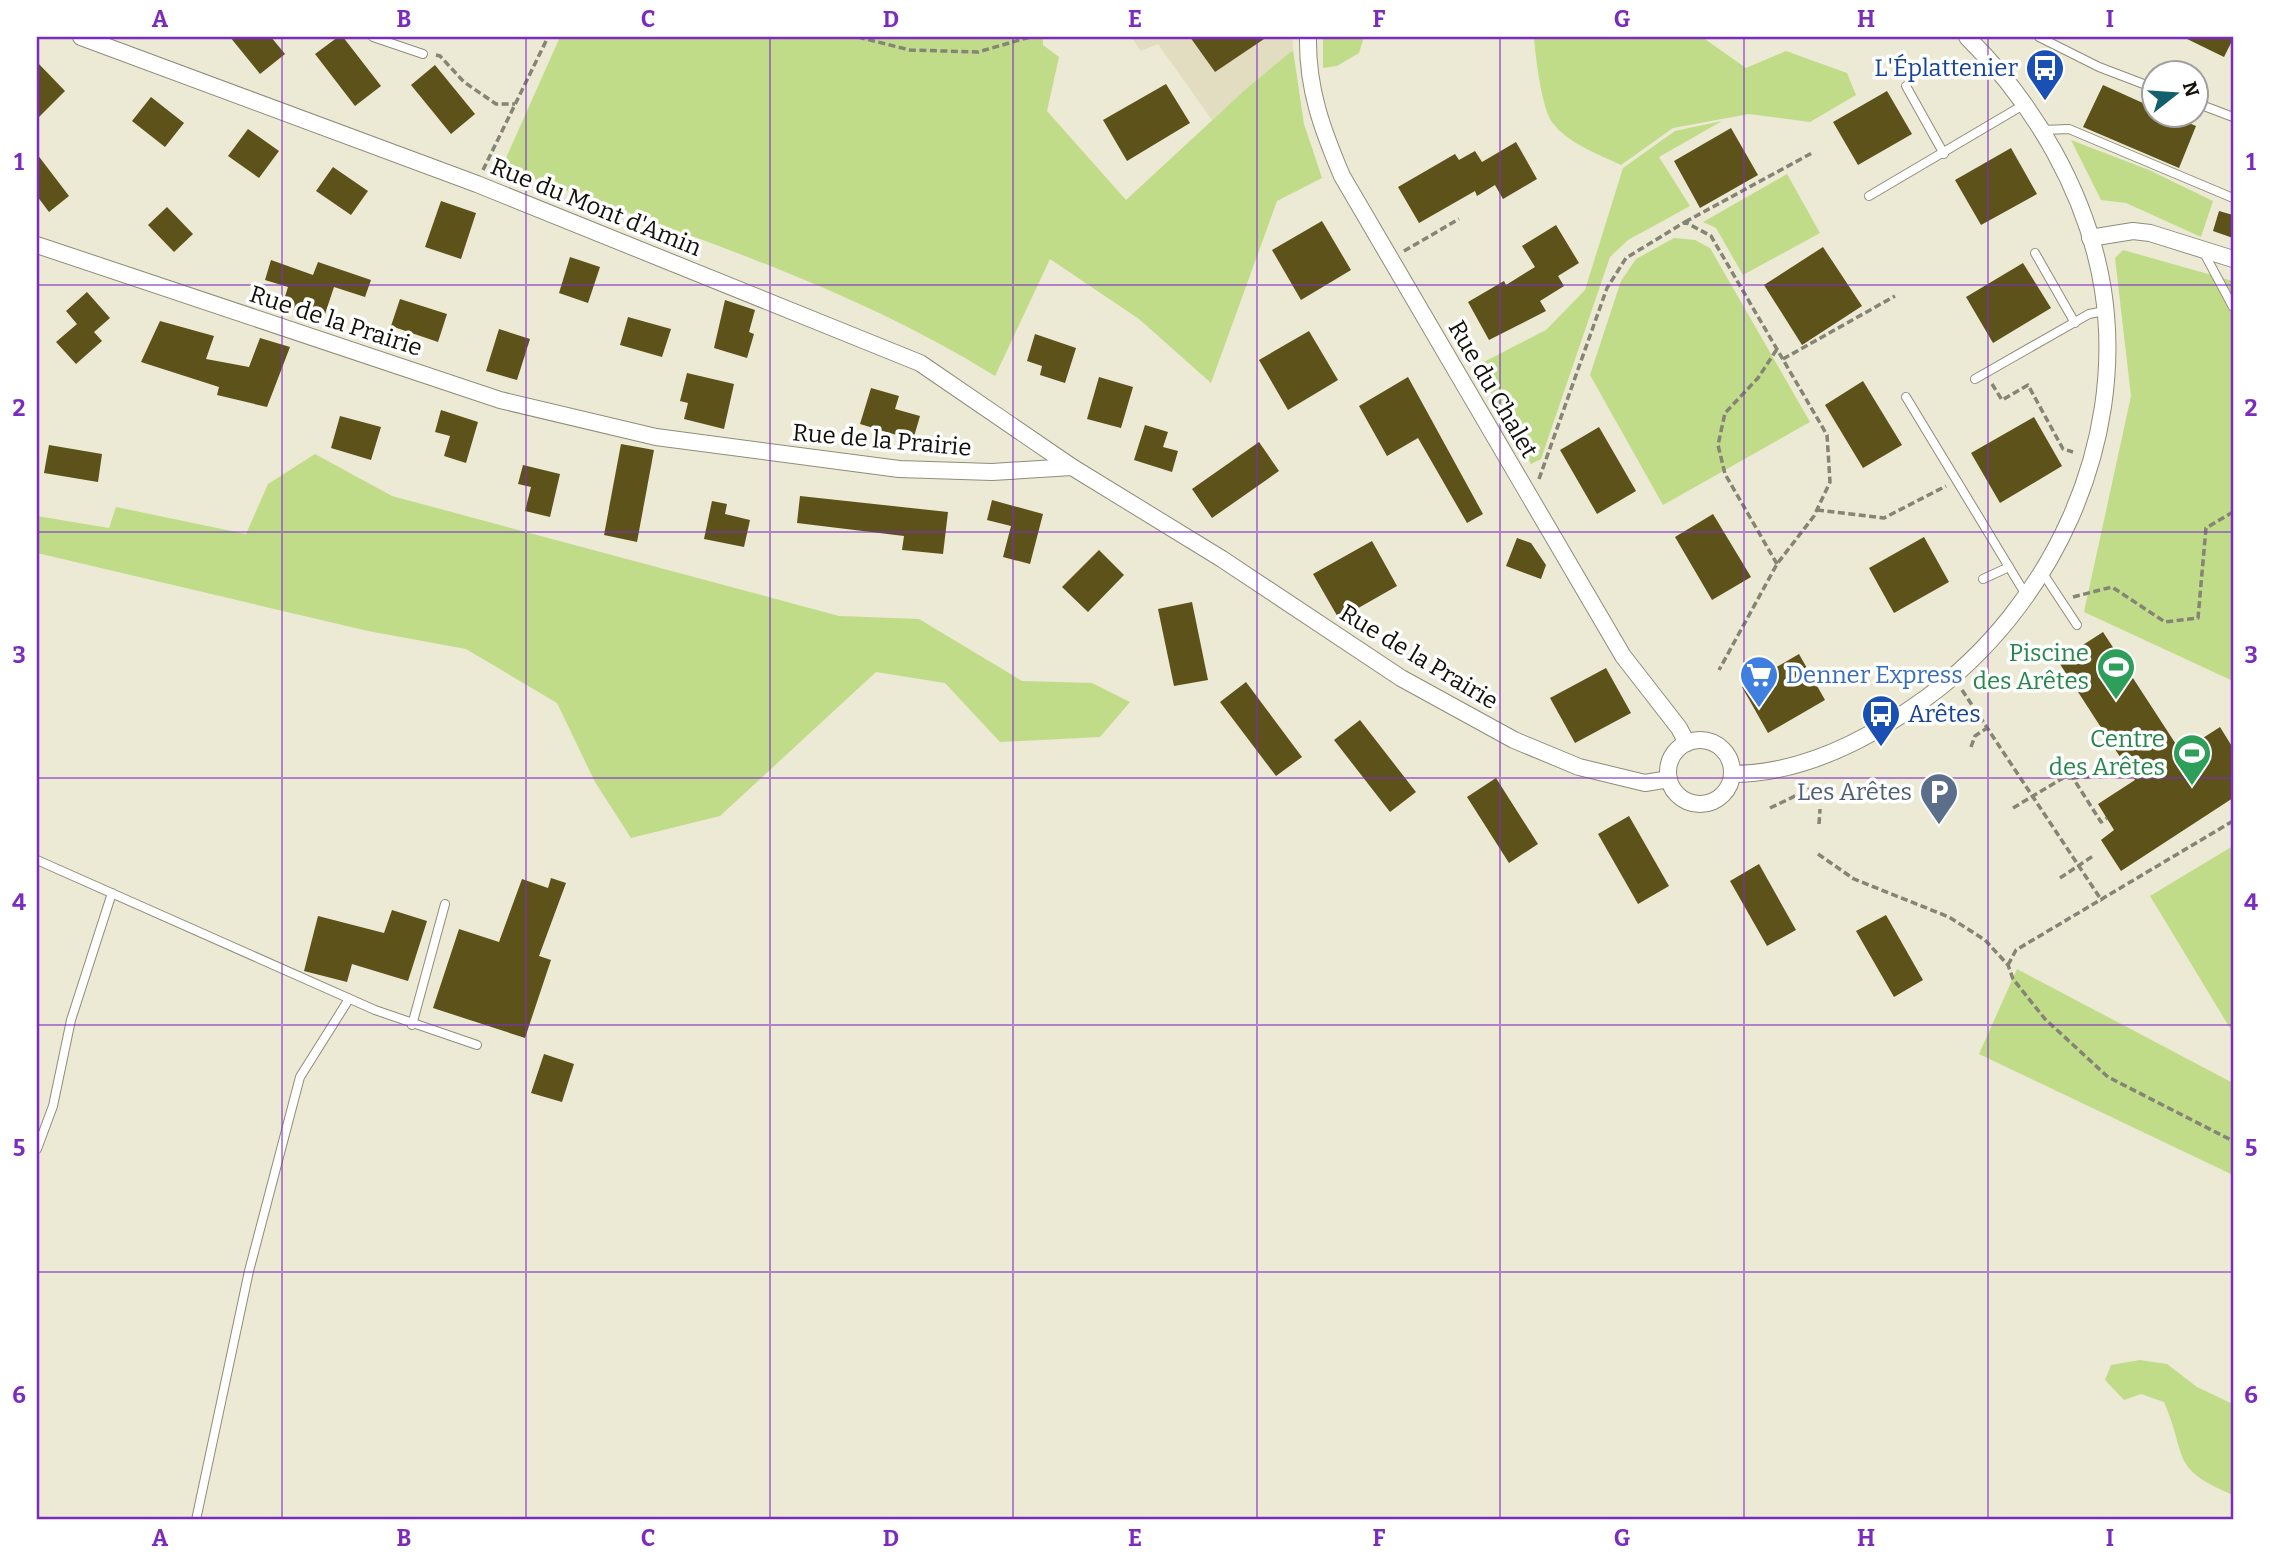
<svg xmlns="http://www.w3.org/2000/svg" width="2270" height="1557" font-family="Bitter,serif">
  <rect width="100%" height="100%" fill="#ece9d4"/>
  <!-- built -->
  <path fill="#e2ddc1" d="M1131 37H1293V50L1212 120 1158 44 1141 51Z"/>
  <!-- green -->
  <g fill="#c0dc89">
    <path d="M560 37H1043V45L1059 57 1047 111 1126 200 1246 89 1293 50 1304 124 1322 178 1277 201 1211 383 1139 319 1050 259 995 376C844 282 668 229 502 167Z"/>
    <path d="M1323 37H1364L1359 53 1337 66 1323 68Z"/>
    <path d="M1534 37H1702L1746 68 1786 51 1847 73 1856 95 1810 122 1749 114 1673 128 1621 165C1598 154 1567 143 1552 122 1542 109 1535 54 1534 37Z"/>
    <path d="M1722 121 1659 157 1690 206 1628 240 1610 257 1541 459 1531 464 1476 366 1546 330 1585 290 1623 168 1675 131Z"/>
    <path d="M2071 140 2149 170 2213 201 2201 237 2126 203 2101 200Z"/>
    <path d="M1787 174 1820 233 1743 275 1716 228 1703 222Z"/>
    <path d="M1674 238 1695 240 1710 248 1810 422 1663 505 1590 375 1621 281 1636 259Z"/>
    <path d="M2123 250 2233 281V681L2084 612 2131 396 2115 258Z"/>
    <path d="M315 454 392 496 839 616 919 619 1022 681 1092 683 1130 702 1100 737 1000 742 945 683 876 672 720 816 631 838 595 782 557 703 466 649 368 631 37 553V516L109 528 116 507 246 534 268 484Z"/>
    <path d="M2233 846V1033L2150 896Z"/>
    <path d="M2017 969 2233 1083V1175L1979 1054Z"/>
    <path d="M2140 1360 2167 1364 2197 1387 2233 1404V1495C2169 1468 2188 1458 2164 1402L2141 1394 2124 1400 2105 1380 2111 1365Z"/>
  </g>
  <!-- building -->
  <g fill="#5c521a">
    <path d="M230 37H271L285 54 260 74Z"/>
    <path d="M338 37H343L381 86 355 106 315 54Z"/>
    <path d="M1190 37H1267L1215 72Z"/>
    <path d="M2183 37H2233V39L2224 57Z"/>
    <path d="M37 62 65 91 37 119Z"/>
    <path d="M435 65 475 114 451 134 411 85Z"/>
    <path d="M1166 84 1190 123 1127 161 1103 120Z"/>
    <path d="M2103 85 2154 108V116H2172L2196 126 2179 168 2083 127Z"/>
    <path d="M1887 91 1912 134 1858 165 1833 122Z"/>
    <path d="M151 97 184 123 165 147 132 121Z"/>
    <path d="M1731 128 1758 175 1700 208 1674 161Z"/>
    <path d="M248 129 279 151 259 178 228 156Z"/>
    <path d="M1516 142 1537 179 1503 199 1495 185 1477 196 1475 191 1419 223 1398 187 1455 154 1459 160 1475 151 1482 162Z"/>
    <path d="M2011 148 2037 194 1981 225 1955 180Z"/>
    <path d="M37 154 69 196 49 212 37 196Z"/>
    <path d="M333 167 368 191 351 215 316 191Z"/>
    <path d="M441 201 476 213 461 259 425 247Z"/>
    <path d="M167 207 193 234 174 252 148 225Z"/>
    <path d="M2219 211 2233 215V238L2213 231Z"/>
    <path d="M1322 221 1351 270 1301 300 1272 250Z"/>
    <path d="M1556 225 1579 263 1558 276 1564 286 1540 301 1546 311 1489 340 1468 302 1504 281 1506 285 1535 267 1522 246Z"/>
    <path d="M1823 247 1862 306 1802 345 1764 285Z"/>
    <path d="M570 257 600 267 588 303 559 293Z"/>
    <path d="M271 260 313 275 318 262 371 280 365 297 334 287 323 320 282 306 288 287 265 280Z"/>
    <path d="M2023 263 2051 308 1993 343 1966 297Z"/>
    <path d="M87 292 110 318 94 332 102 341 76 364 56 342 77 324 66 311Z"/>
    <path d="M400 299 447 314 438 342 391 326Z"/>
    <path d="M725 300 755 310 749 332 754 334 747 358 714 348Z"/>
    <path d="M628 317 671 329 662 357 620 345Z"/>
    <path d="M160 321 214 336 206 359 249 367 260 338 290 347 267 407 217 395 219 387 141 362Z"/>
    <path d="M499 329 530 339 517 380 486 371Z"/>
    <path d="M1309 331 1338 380 1288 410 1259 360Z"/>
    <path d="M1035 334 1076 348 1065 383 1040 375 1042 366 1027 361Z"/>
    <path d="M687 373 734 384 724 429 684 419 688 403 680 401Z"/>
    <path d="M1099 377 1133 387 1121 428 1087 419Z"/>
    <path d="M1408 377 1483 514 1467 523 1418 438 1387 456 1359 406Z"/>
    <path d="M1863 381 1902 445 1863 468 1825 405Z"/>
    <path d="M871 388 899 396 895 409 920 416 913 440 860 424Z"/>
    <path d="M441 410 478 422 466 463 444 456 450 436 435 432Z"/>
    <path d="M340 416 381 427 371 460 331 448Z"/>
    <path d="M2034 417 2062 466 2000 503 1971 453Z"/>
    <path d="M1145 425 1168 432 1163 447 1178 451 1172 472 1134 460Z"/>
    <path d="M1599 427 1636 491 1597 514 1560 450Z"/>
    <path d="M1259 442 1279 471 1212 518 1192 489Z"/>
    <path d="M621 444 654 450 637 542 604 535Z"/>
    <path d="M49 445 102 454 98 482 44 473Z"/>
    <path d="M523 465 560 474 550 517 525 511 531 487 518 484Z"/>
    <path d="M800 496 948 512 943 554 902 550 904 536 797 523Z"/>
    <path d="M992 500 1043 514 1030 564 1003 557 1011 526 987 520Z"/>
    <path d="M712 501 727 504 725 514 750 520 744 547 704 539Z"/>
    <path d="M1713 514 1751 577 1712 600 1675 537Z"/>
    <path d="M1924 537 1949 582 1894 613 1869 568Z"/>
    <path d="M1517 538 1531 543 1546 565 1541 579 1506 566Z"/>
    <path d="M1372 541 1397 586 1339 619 1313 574Z"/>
    <path d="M1099 550 1124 575 1088 612 1062 587Z"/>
    <path d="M1192 602 1208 680 1174 686 1158 609Z"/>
    <path d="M2103 632 2181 752 2220 727 2233 748V798L2121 871 2101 840 2114 830 2098 804 2135 780 2058 661Z"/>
    <path d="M1799 654 1825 700 1768 733 1742 687Z"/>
    <path d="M1606 668 1631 713 1575 743 1550 698Z"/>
    <path d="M1246 682 1302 757 1276 776 1220 702Z"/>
    <path d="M1360 720 1416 792 1390 812 1334 740Z"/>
    <path d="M1496 778 1538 844 1509 863 1467 797Z"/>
    <path d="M1629 816 1669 886 1638 904 1598 834Z"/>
    <path d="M1759 864 1796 930 1767 946 1730 881Z"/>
    <path d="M551 878 566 883 539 956 551 960 525 1038 433 1008 459 929 499 942 522 879 548 888Z"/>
    <path d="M392 910 427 921 408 981 352 964 347 982 304 971 318 916 384 933Z"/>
    <path d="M1886 915 1923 980 1894 997 1856 931Z"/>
    <path d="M544 1054 574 1064 562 1102 531 1093Z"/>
  </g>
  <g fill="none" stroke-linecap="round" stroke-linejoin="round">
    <defs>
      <g id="lane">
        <path d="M373 37 423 54"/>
        <path d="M2039 37 2099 67 2154 88"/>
        <path d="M1906 86 1944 154"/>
        <path d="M2196 103 2233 117"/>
        <path d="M2042 130 2069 129 2233 198"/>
        <path d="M1869 196 2025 104"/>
        <path d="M2203 251 2233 307"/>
        <path d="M2035 253 2075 323"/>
        <path d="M1975 379 2089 314 2105 311"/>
        <path d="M1906 397 2026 595"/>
        <path d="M2042 572 2077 625"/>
        <path d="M1983 579 2009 567"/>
        <path d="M37 860 375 1010 477 1045"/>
        <path d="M412 1025 445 904"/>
        <path d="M37 1149 53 1106 71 1020 112 893"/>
        <path d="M196 1520 249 1271 300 1077 349 999"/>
      </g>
      <g id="street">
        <path d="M81 37 477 184 920 363 1072 467"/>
        <path d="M1308 37C1307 88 1322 129 1342 176L1623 656 1679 728 1687 743"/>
        <path d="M2090 238 2133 231 2150 233 2233 259"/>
        <path d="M37 245 500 400 656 437 899 469 992 472 1072 467 1222 559 1401 678 1514 740 1579 767 1645 783 1669 779"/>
        <circle cx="1700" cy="772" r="32"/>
        <path d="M1732 774C1803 774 1871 738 1926 698 2051 607 2127 445 2103 290 2088 195 2035 104 1967 37"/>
      </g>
    </defs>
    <!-- lane casing -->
    <use href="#lane" stroke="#908c79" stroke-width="10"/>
    <!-- street casing -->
    <use href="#street" stroke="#908c79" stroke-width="18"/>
    <!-- path -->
    <g stroke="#868475" stroke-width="3.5" stroke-dasharray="7 3.5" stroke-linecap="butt">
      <path d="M858 37 910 50 978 52 1030 37"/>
      <path d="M436 55 440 56 464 82 496 104H515"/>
      <path d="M483 170 548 37"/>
      <path d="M1685 222 1812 153"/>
      <path d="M1404 251 1459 219"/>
      <path d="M1783 359 1895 296"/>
      <path d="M1992 384 2002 400 2028 385 2063 449 2073 452"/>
      <path d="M1539 479 1607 288 1626 258 1685 222 1711 236 1827 435 1830 482 1814 516 1777 564 1719 670"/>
      <path d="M1817 510 1884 518 1946 486"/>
      <path d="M1777 564 1725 474 1718 445 1725 413 1758 378 1777 349"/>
      <path d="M2073 597 2112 587 2165 622 2198 618 2206 528 2233 512"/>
      <path d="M1962 690 2102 901"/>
      <path d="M1971 747 1975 736 1987 728"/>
      <path d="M2073 778 2139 771"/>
      <path d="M1770 808 1814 787"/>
      <path d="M2013 808 2063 778H2073L2101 822 2107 818"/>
      <path d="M1819 824 1820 809"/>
      <path d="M1818 854 1854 879 1949 917 1985 940 2008 965 2013 979 2045 1019 2108 1077 2233 1141"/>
      <path d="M2060 878 2093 856"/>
      <path d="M2008 965 2016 950 2233 821"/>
    </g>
    <!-- lane -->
    <use href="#lane" stroke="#fff" stroke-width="8"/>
    <!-- street -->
    <use href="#street" stroke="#fff" stroke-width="16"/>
  </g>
  <!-- grid -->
  <path fill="none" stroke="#7b2cbf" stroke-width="2" stroke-opacity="0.55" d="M282 37V1520M526 37V1520M770 37V1520M1013 37V1520M1257 37V1520M1500 37V1520M1744 37V1520M1988 37V1520M37 285H2233M37 532H2233M37 778H2233M37 1025H2233M37 1272H2233"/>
  <!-- icons -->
  <defs>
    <symbol id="bus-pin" viewBox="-11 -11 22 30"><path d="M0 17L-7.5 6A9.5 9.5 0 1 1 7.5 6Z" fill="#1a4fb4" stroke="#fff"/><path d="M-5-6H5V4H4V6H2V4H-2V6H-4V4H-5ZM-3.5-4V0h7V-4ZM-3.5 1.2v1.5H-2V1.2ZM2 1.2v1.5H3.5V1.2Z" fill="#fff"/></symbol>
    <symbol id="stadium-pin" viewBox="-11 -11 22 30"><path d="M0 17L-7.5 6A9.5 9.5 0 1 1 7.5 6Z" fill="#2e9e5b" stroke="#fff"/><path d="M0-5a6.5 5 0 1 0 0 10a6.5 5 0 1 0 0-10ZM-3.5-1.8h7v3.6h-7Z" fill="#fff"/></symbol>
    <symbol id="supermarket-pin" viewBox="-11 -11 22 30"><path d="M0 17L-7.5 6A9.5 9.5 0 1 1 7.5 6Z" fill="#3f7fe0" stroke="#fff"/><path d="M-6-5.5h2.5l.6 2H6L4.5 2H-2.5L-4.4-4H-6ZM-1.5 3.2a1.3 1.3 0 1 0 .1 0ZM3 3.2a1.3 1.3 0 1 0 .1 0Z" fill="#fff"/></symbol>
    <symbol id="parking-pin" viewBox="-11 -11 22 30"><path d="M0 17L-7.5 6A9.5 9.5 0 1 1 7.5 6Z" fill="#5c6f8a" stroke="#fff"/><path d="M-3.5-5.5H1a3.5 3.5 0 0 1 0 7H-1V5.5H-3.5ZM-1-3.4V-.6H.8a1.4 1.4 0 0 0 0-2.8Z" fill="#fff"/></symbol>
  </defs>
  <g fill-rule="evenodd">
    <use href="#bus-pin" x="2023" y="46" width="44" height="60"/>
    <use href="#stadium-pin" x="2094" y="645" width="44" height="60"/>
    <use href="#supermarket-pin" x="1737" y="653" width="44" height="60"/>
    <use href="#bus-pin" x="1859" y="692" width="44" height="60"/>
    <use href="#stadium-pin" x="2170" y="731" width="44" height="60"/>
    <use href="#parking-pin" x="1917" y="770" width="44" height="60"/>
  </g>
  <g text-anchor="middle" stroke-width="7" stroke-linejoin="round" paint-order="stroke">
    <!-- transit labels -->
    <g font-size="24" fill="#164399" stroke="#fff" text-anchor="end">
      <text x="2018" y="76">L'Éplattenier</text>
      <text x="1908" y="722" text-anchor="start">Arêtes</text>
    </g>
    <!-- street labels -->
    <g font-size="24" fill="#111009" stroke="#fff">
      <text transform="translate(596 207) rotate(22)" y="8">Rue du Mont d'Amin</text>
      <text transform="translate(336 321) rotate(18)" y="8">Rue de la Prairie</text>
      <text transform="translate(1493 389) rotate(60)" y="8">Rue du Chalet</text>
      <text transform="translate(882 440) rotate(5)" y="8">Rue de la Prairie</text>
      <text transform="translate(1419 657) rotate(31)" y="8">Rue de la Prairie</text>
    </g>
    <!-- leisure labels -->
    <g font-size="24" fill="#27864d" stroke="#fff" text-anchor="end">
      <text x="2089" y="661">Piscine<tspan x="2089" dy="28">des Arêtes</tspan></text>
      <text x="2165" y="747">Centre<tspan x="2165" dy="28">des Arêtes</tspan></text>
    </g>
    <!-- shop labels -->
    <g font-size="24" fill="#366cbe" stroke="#fff" text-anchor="start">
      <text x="1786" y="683">Denner Express</text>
    </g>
    <!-- service labels -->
    <g font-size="24" fill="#4e5e75" stroke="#fff" text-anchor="end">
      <text x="1912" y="800">Les Arêtes</text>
    </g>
  </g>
  <!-- border -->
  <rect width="2270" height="1557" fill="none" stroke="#ffffff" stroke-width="77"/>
  <!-- north arrow -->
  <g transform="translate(2175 94) rotate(73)"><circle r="33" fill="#ffffff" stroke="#a09f9d" stroke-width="2"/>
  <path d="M0-5L12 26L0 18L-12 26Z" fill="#13606c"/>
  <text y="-10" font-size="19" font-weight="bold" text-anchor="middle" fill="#111009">N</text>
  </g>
  <rect x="38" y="38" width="2194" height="1480" fill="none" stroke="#7b2cbf" stroke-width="2.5"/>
  <g font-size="23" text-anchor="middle" font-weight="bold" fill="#7b2cbf">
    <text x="160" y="27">A</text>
    <text x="404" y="27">B</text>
    <text x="648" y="27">C</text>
    <text x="891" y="27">D</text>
    <text x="1135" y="27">E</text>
    <text x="1379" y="27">F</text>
    <text x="1622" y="27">G</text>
    <text x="1866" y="27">H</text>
    <text x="2110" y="27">I</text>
    <text x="19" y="170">1</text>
    <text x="2251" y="170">1</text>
    <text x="19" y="416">2</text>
    <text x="2251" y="416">2</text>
    <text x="19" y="663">3</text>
    <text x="2251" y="663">3</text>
    <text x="19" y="910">4</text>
    <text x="2251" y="910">4</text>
    <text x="19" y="1156">5</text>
    <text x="2251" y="1156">5</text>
    <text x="19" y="1403">6</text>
    <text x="2251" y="1403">6</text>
    <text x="160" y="1546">A</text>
    <text x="404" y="1546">B</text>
    <text x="648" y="1546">C</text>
    <text x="891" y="1546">D</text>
    <text x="1135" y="1546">E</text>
    <text x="1379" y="1546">F</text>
    <text x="1622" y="1546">G</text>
    <text x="1866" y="1546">H</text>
    <text x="2110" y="1546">I</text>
  </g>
</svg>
